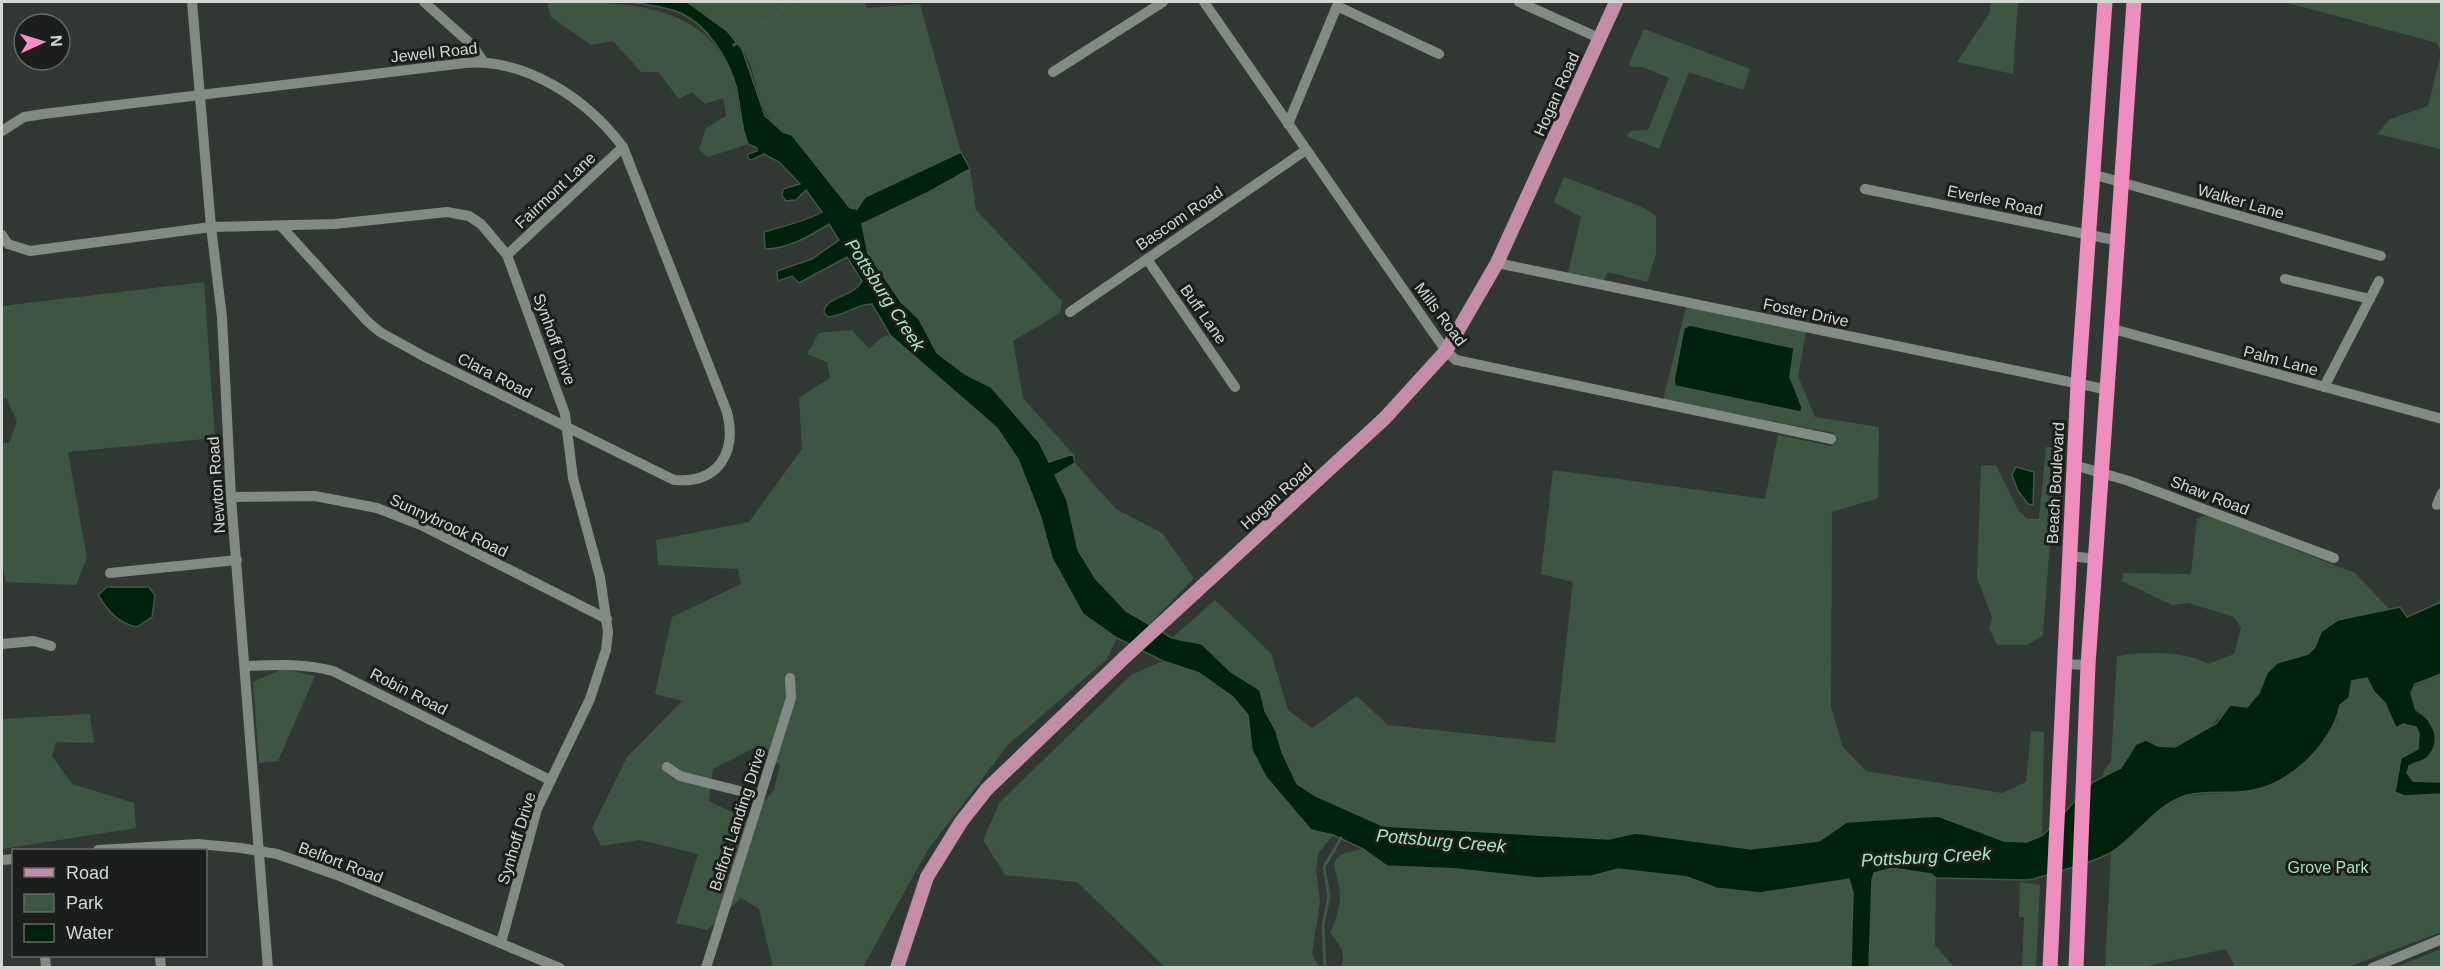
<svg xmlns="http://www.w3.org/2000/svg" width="2443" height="969" font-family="Arial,sans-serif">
  <rect width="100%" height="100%" fill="#313732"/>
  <!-- green -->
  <g fill="#3d5644" fill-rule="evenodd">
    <path d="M547 2C612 2 692 0 726 61 740 87 737 117 748 144L708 157 699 150 706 128 726 116 723 98 705 104 692 92 679 99 658 72H641L613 41 591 45 551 17Z"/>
    <path d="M687 2H864L867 8 920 4 961 152 865 197 857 209 850 208 792 135C752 121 762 76 741 47 727 28 706 15 687 2Z"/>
    <path d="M1991 2H2018L2013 74 1957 62 1989 14Z"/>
    <path d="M2284 2H2441V149L2377 134 2390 119 2428 106 2441 53 2437 43Z"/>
    <path d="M1644 29 1750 69 1743 90 1689 72 1659 149 1626 136 1631 131 1648 130 1669 78 1643 67H1631L1629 63Z"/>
    <path d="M970 169 976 210 1062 301 1060 313 1013 341 1023 398 1073 454 1049 462 1039 442 991 387 965 374 937 353 919 319 901 302 868 254 862 224 929 192Z"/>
    <path d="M1564 177 1640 206 1656 216V254L1647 282 1608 272 1604 280 1568 273 1581 217 1554 202Z"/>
    <path d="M204 282 215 438 68 452 87 558 76 585 6 582 2 563V443H9L17 421 6 398 2 399V306Z"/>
    <path d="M1686 307 1806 332 1798 376 1815 417 1879 427 1878 498 1832 512 1831 707 1843 747 1866 771 2002 793 2026 782 2031 731 2044 732 2042 835 2027 842 2004 841 1938 816 1847 822 1819 841 1751 849 1636 833 1608 839 1384 826 1316 796 1297 784 1282 752 1276 731 1265 711 1260 690 1231 672 1202 644 1172 638 1215 600 1271 653 1288 710 1312 728 1357 696 1388 725 1555 743 1573 582 1541 574 1553 470 1765 499 1778 435 1831 446 1834 433 1663 400ZM1688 325 1794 348 1790 377 1802 407 1674 383 1684 328Z"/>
    <path d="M852 330 869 349 882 337 890 335 997 428 1018 459 1040 515 1052 558 1083 614 1117 638 1107 659 1008 745 927 851 863 967H773L759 909 741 898 708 930 676 923 698 854 640 840 601 846 592 828 627 757 682 701 655 694 672 617 741 584 738 569 658 565 656 540 749 522 802 449 799 398 830 378 827 362 807 354 819 333ZM754 748 780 765 774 790 748 820 709 801 713 769Z"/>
    <path d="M2046 447 2057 448 2043 635 2027 645H1997L1989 628 1992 617 1977 578 1981 466 1996 465 2018 510 2027 519H2039Z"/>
    <path d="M1075 463 1116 509 1162 533 1194 578 1149 625 1126 611 1095 578 1078 550 1067 500 1055 475Z"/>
    <path d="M2205 516 2217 519 2355 573 2391 611 2338 620 2321 632 2315 647 2308 654 2277 663 2267 673 2259 693 2247 707 2230 705C2216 724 2175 761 2151 741L2136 744 2121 768 2104 779 2103 773 2111 761 2117 656C2146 652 2181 650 2208 664L2234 654 2241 628 2234 617 2189 603 2172 605 2122 581 2123 573 2191 574 2197 519Z"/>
    <path d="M1163 661 1199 673 1233 697 1248 715 1252 750 1311 830 1333 835 1318 854 1316 871 1320 902 1312 954 1319 967H1165L1077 882 1005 875 983 840 1000 802 1131 675Z"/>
    <path d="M283 669 315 676 278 761 259 763 253 682Z"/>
    <path d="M2441 674V782L2413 781 2407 773 2409 766 2425 759 2427 716C2415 710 2409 703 2412 687Z"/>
    <path d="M2367 677 2374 692 2385 703 2396 727 2403 724 2416 727 2419 734 2418 749 2401 758 2395 792 2441 794V932L2348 967H2235L2226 949 2151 965 2150 967 2105 968 2111 852 2154 813 2185 796 2251 791 2337 721 2340 705 2349 698 2352 681Z"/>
    <path d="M90 714 94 743 56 742 52 756 72 784 134 803 136 828 2 849V719Z"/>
    <path d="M1363 849 1387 866 1592 876 1618 869 1687 877 1716 888 1760 893 1849 879 1853 893 1851 967H1341C1347 953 1339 944 1330 933 1335 922 1340 909 1340 896 1340 869 1318 856 1363 849Z"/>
    <path d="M1892 868 1931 874 1936 878 1935 945 1954 967 1869 968 1872 880 1874 873Z"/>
    <path d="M2020 882 2040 885 2036 967H2022L2024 917H2019Z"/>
    <path d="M2441 949V967H2396Z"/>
  </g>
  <!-- water -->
  <g fill="#00210b" stroke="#405848" stroke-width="1.5">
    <path d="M632 2H687L727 31 742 49 765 116 783 132 792 135 850 208 857 209 865 197 961 152 970 169 929 192 862 224 868 254 901 302 919 319 937 353 965 374 991 387 1039 442 1049 462 1073 454 1075 463 1055 475 1067 500 1078 550 1095 578 1126 611 1172 638 1202 644 1231 672 1260 690 1265 711 1276 731 1282 752 1297 784 1316 796 1383 826 1608 839 1636 833 1751 849 1819 841 1847 822 1938 816 2004 841 2027 842 2043 835 2093 782 2121 768 2136 744 2146 740 2158 746 2175 747 2217 723 2230 705 2247 707 2259 693 2267 673 2277 663 2308 654 2315 647 2321 632 2338 620 2400 607 2407 617 2441 602V674L2415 684 2411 693 2416 710C2434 720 2443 741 2427 758 2423 761 2414 763 2409 766L2407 773 2413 781 2441 782V794L2404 796 2395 792 2401 758 2418 749 2419 734 2416 727 2403 724 2396 728 2385 703 2374 692 2367 678 2352 681 2349 698 2340 705C2333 743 2288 787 2248 791 2228 794 2203 790 2184 796 2154 807 2138 835 2112 852 2094 863 2055 872 2034 879L2024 880 1936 878 1931 874 1892 868 1874 873 1872 880 1869 967H1851L1853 893 1849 879 1760 893 1716 888 1687 877 1618 869 1592 876 1537 878 1456 869 1387 866 1363 849 1333 835 1311 830 1266 777 1252 750 1248 715 1233 697 1199 673 1163 661 1117 638 1083 614 1052 558 1040 515 1018 459 997 428 890 335 872 304C857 304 844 316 828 317L824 313C824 296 853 298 862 281L847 257 799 283 792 276 778 281 777 271 812 259 839 240 829 224C810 236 788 249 765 249L764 232C780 227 810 220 822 212L806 190 796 200 786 201 782 196 783 189 800 184 779 162 764 154 751 160 748 158V154L757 151V148L748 144C740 125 741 106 736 86 728 58 708 26 681 13 667 7 647 5 632 2Z"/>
    <path d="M1690 325 1794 348 1790 377 1802 407 1801 412 1675 386 1674 380 1684 328Z"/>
    <path d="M2016 467 2034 472 2033 505 2028 504 2018 491 2012 475Z"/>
    <path d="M107 587H149L155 595 152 617 137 627C119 624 108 611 98 595Z"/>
  </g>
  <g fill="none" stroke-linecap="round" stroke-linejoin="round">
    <!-- stream -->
    <g stroke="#405848" stroke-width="3">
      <path d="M734 45 793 2"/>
      <path d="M1325 968 1323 925 1329 896 1324 867 1341 838"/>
    </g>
    <!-- minor -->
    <g stroke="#828a84" stroke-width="10">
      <path d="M192 2 211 227 222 317 231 497 268 968"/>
      <path d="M424 2 471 44 483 61"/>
      <path d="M1204 2 1446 351 1456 360 1831 439"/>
      <path d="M1519 2 1599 38"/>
      <path d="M1053 72 1163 2"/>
      <path d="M1288 124 1337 6 1439 54"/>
      <path d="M2 131 24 117 43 114 465 63C526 58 587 99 623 147L727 412C737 452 719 484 674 480L425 357 380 332 367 321 281 226"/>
      <path d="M2092 174 2381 256"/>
      <path d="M1865 189 2119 241"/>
      <path d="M2 235 8 244 30 251 211 227 335 224 447 212 469 216 481 224 507 255 565 414 573 478 600 577 608 632 606 650 590 699 537 809 501 943"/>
      <path d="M507 255 623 147"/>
      <path d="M1147 259 1235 387"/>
      <path d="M1497 263 2109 390"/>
      <path d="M2285 279 2370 299"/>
      <path d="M1070 312 1306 150"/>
      <path d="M2113 329 2442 419"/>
      <path d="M2324 387 2379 281"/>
      <path d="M2074 465 2129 481 2334 558"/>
      <path d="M231 497 315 496 377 508 421 525 607 619"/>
      <path d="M2437 505 2442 493"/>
      <path d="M2069 556 2097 559"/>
      <path d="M110 573 237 560"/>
      <path d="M2 644 34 641 51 646"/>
      <path d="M2063 664 2088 665"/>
      <path d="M245 666C275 665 303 663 333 671L550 780"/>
      <path d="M667 767 680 776 760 796"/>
      <path d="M98 850 198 844 241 848 277 854 337 875 560 968"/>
      <path d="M2 860 14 859"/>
      <path d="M45 956 46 968"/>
      <path d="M160 956 161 968"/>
      <path d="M706 968 791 698 790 678"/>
      <path d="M2372 968 2442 939"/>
    </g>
    <!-- major -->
    <path stroke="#c38ca7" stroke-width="14" d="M897 968 927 877 961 822 987 789 1125 657 1385 418 1446 351 1497 263 1616 2"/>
    <!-- highway -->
    <g stroke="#ee8ebe" stroke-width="15">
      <path d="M2050 968 2078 384 2105 2"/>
      <path d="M2076 968 2088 665 2134 2"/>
    </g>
  </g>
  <g text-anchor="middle" stroke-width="6" stroke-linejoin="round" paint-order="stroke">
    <!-- street labels -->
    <g font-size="16" fill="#d4d8d5" stroke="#1b1e1b">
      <text transform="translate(434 52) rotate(-6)" y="6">Jewell Road</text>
      <text transform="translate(1556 94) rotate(-66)" y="6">Hogan Road</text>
      <text transform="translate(555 190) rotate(-43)" y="6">Fairmont Lane</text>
      <text transform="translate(1995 200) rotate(12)" y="6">Everlee Road</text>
      <text transform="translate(2241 201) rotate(16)" y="6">Walker Lane</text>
      <text transform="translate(1179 218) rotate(-34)" y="6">Bascom Road</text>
      <text transform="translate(1806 312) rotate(12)" y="6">Foster Drive</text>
      <text transform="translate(1204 314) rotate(55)" y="6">Buff Lane</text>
      <text transform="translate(1441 314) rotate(53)" y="6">Mills Road</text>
      <text transform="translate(555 339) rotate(70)" y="6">Synhoff Drive</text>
      <text transform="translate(2281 360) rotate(15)" y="6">Palm Lane</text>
      <text transform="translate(495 375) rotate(27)" y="6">Clara Road</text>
      <text transform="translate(2055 483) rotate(-87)" y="6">Beach Boulevard</text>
      <text transform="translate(216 485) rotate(-94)" y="6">Newton Road</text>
      <text transform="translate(2210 495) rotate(21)" y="6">Shaw Road</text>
      <text transform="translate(1276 496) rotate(-42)" y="6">Hogan Road</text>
      <text transform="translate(449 525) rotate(25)" y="6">Sunnybrook Road</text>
      <text transform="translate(409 691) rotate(27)" y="6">Robin Road</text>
      <text transform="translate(737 819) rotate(-72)" y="6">Belfort Landing Drive</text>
      <text transform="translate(516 838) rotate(-73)" y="6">Synhoff Drive</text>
      <text transform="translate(341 862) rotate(21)" y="6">Belfort Road</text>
    </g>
    <!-- park labels -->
    <g font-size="16" fill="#a4e2b4" stroke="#1b1e1b">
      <text x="2328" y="873">Grove Park</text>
    </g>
    <!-- water labels -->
    <g font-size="18" font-style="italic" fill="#abe9bb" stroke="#1b1e1b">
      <text transform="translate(885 295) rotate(57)" y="6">Pottsburg Creek</text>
      <text transform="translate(1441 841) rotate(5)" y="6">Pottsburg Creek</text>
      <text transform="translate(1926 857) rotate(-3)" y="6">Pottsburg Creek</text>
    </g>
  </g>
  <!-- border -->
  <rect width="2443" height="969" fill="none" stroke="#d4d8d5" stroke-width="6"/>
  <!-- legend -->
  <rect x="12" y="849" width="195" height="108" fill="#1b1e1b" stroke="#656865" stroke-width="1.5"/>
  <rect x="24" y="868" width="30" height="9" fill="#c38ca7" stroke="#656865" stroke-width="1.5"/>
  <text x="66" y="879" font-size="18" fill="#d4d8d5">Road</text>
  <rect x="24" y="894" width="30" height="18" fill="#3d5644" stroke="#656865" stroke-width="1.5"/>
  <text x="66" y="909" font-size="18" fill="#d4d8d5">Park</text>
  <rect x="24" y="924" width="30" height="18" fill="#00210b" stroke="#656865" stroke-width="1.5"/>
  <text x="66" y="939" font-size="18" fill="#d4d8d5">Water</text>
  <!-- north arrow -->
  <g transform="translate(42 42) rotate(86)"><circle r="28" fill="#1b1e1b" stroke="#656865" stroke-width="1.5"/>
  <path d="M0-4.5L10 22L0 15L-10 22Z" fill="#fb8fc5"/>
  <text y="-9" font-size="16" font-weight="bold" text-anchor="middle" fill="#d4d8d5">N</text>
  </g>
</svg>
